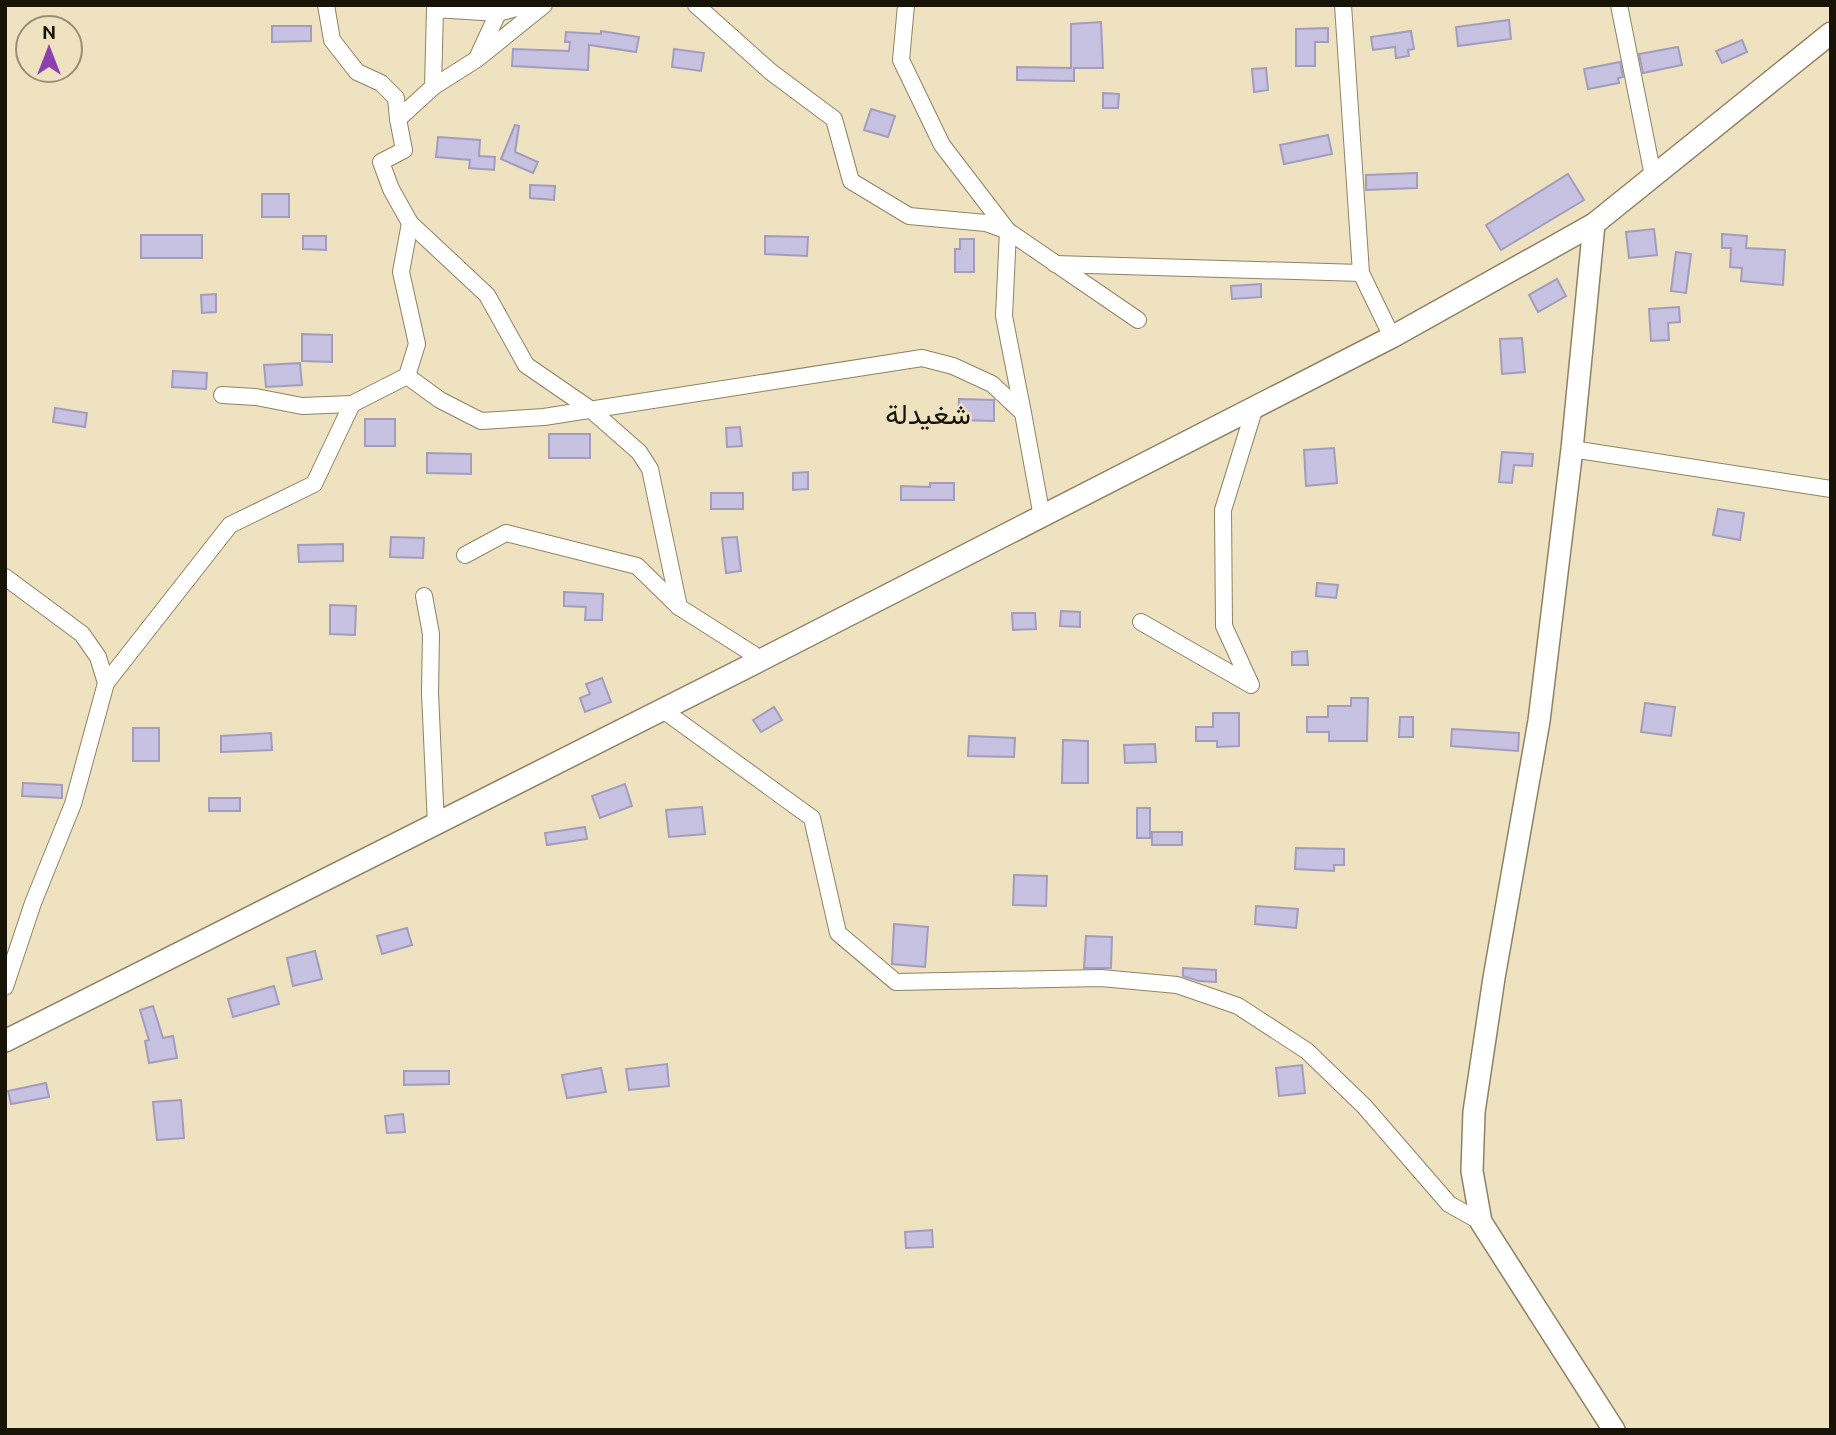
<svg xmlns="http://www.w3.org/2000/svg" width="1836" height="1435" font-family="Ubuntu,Vazirmatn,sans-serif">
  <rect width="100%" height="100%" fill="#efe2c1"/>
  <!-- building -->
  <g fill="#c7c1e2" stroke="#a29dbd" stroke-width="2">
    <path d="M1509 20 1511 39 1458 46 1456 27Z"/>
    <path d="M1101 22 1103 68H1074V81L1017 80V67L1071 68V24Z"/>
    <path d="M272 26H311V41L272 42Z"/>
    <path d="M1328 28V42H1315V66H1296V29Z"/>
    <path d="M601 31 639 37 636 52 589 45 588 70 512 66 513 49 569 51 570 42H565L566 32 601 34Z"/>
    <path d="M1411 31 1414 49 1408 50 1409 56 1396 58 1395 47 1373 50 1371 37Z"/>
    <path d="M1742 40 1747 52 1722 63 1716 51Z"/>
    <path d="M1678 47 1682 65 1643 73 1639 54Z"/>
    <path d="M674 49 704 53 701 71 672 67Z"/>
    <path d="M1620 62 1623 77 1618 78 1619 83 1588 89 1584 69Z"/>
    <path d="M1266 68 1268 90 1254 92 1252 69Z"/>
    <path d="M1103 93 1119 94 1118 108H1103Z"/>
    <path d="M871 109 895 116 888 137 864 130Z"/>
    <path d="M515 125 519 126 515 152 538 162 533 173 501 159Z"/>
    <path d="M1328 135 1332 154 1284 164 1280 145Z"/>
    <path d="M438 137 480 140 479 156 495 157 494 170 469 168 470 160 436 157Z"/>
    <path d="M1417 173V188L1366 190V175Z"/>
    <path d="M1568 174 1584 200 1501 250 1486 225Z"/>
    <path d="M530 185 555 186 554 200 530 198Z"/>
    <rect x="262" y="194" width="27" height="23"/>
    <path d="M1654 229 1657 255 1629 258 1626 232Z"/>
    <path d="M1722 234 1747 236 1746 248 1785 250 1783 285 1741 281 1742 268 1730 267 1731 248H1722Z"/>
    <rect x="141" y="235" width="61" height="23"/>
    <path d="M303 236H326V250L303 249Z"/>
    <path d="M765 236 808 237 807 256 765 254Z"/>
    <path d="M960 239H974V272H955V249H960Z"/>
    <path d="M1676 252 1691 254 1686 293 1671 291Z"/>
    <path d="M1557 279 1566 296 1538 312 1529 295Z"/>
    <path d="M1261 284V297L1232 299 1231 286Z"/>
    <path d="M216 294V312L202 313 201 295Z"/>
    <path d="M1679 307 1680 322 1668 323 1669 340 1651 341 1649 309Z"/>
    <path d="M302 334 332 335V362L302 361Z"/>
    <path d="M1522 338 1525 372 1502 374 1500 339Z"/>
    <path d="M300 363 302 385 266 387 264 365Z"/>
    <path d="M173 371 207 373 206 389 172 387Z"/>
    <path d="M959 399 994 400V421L958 420Z"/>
    <path d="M55 408 87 413 85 427 53 422Z"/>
    <rect x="365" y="419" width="30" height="27"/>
    <path d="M740 427 742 446 727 447 726 428Z"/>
    <rect x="549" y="434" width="41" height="24"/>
    <path d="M1334 448 1337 483 1306 486 1304 450Z"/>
    <path d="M1502 452 1533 454 1532 466 1514 465 1512 483 1499 482Z"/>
    <path d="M427 453 471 454V474L427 473Z"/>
    <path d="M808 472V489L793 490V473Z"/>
    <path d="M930 483H954V500H901V486L930 487Z"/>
    <rect x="711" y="493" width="32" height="16"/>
    <path d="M1718 509 1744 513 1740 540 1713 535Z"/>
    <path d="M391 537 424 538 423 558 390 557Z"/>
    <path d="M737 537 741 571 726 573 722 538Z"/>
    <path d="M343 544V561L299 562 298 545Z"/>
    <path d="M1317 583 1338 585 1336 598 1316 596Z"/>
    <path d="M564 592 603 594 602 620H585L586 607 564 606Z"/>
    <path d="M330 605 356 606 355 635 330 634Z"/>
    <path d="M1061 611 1080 612V627L1060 626Z"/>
    <path d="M1012 613H1035L1036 629 1013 630Z"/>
    <path d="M1307 651 1308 665H1292V652Z"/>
    <path d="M602 678 611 702 585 712 580 698 590 694 586 684Z"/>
    <path d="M1351 698H1368L1367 741H1329V732H1307V717H1328V706H1351Z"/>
    <path d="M1645 703 1675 707 1671 736 1641 732Z"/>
    <path d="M774 707 782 720 761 732 753 720Z"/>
    <path d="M1213 713H1239V746L1217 747V741H1196V727H1213Z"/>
    <path d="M1400 717H1413V737H1399Z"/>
    <rect x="133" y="728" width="26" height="33"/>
    <path d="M1452 729 1519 733 1518 751 1451 746Z"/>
    <path d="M271 733 272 750 221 752V736Z"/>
    <path d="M969 736 1015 738 1014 757 968 756Z"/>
    <path d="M1063 740 1088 741V783H1062Z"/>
    <path d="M1155 744 1156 762 1125 763 1124 745Z"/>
    <path d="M23 783 62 785V798L22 796Z"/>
    <path d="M625 784 632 806 600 818 592 796Z"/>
    <rect x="209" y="798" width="31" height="13"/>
    <path d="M702 807 705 834 669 837 666 810Z"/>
    <rect x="1137" y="808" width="13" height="30"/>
    <path d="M585 827 587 839 547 845 545 833Z"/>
    <rect x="1152" y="832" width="30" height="13"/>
    <path d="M1296 848 1344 849V865H1334V871L1295 869Z"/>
    <path d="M1014 875 1047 876 1046 906 1013 905Z"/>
    <path d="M1256 906 1298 909 1296 928 1255 924Z"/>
    <path d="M894 924 928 927 925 967 892 964Z"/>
    <path d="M407 928 412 945 382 954 377 936Z"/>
    <path d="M1086 936 1112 937 1111 968H1084Z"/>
    <path d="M315 951 322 979 293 986 287 958Z"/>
    <path d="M1183 968 1216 970V982L1199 981 1183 976Z"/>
    <path d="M274 986 279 1004 233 1017 228 999Z"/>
    <path d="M153 1006 163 1038 173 1036 177 1058 149 1063 145 1041 149 1040 140 1010Z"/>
    <path d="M667 1064 669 1086 629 1090 626 1069Z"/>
    <path d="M1302 1065 1305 1093 1279 1096 1276 1068Z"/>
    <path d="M601 1068 606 1092 567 1098 562 1075Z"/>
    <path d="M404 1071H449V1084L404 1085Z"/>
    <path d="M46 1083 49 1097 11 1104 8 1091Z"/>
    <path d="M181 1100 184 1138 157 1140 153 1102Z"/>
    <path d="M403 1114 405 1132 387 1133 385 1116Z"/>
    <path d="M932 1230 933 1247 906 1248 905 1232Z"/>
  </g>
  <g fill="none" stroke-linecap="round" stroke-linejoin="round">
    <defs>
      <g id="minor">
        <path d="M326 5 332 40 357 72 381 83 396 98 398 119"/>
        <path d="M696 5 771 72 834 119 851 181 909 216 986 223 1008 231 1138 320"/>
        <path d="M906 5 901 60 942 145 1008 231 1004 316 1023 413"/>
        <path d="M1343 5 1361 273 1392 337"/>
        <path d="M1619 5 1653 176"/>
        <path d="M479 54 498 13V5"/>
        <path d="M433 87 435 9 498 13 528 5"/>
        <path d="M410 223 487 295 526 365 590 409 639 452 650 469 679 607 753 654V664"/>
        <path d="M1055 264 1361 273"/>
        <path d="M407 376 440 400 481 421 544 417 922 358 953 366 992 384 1023 413 1042 517"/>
        <path d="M222 395 256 397 302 406 352 404"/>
        <path d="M1572 449 1831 489"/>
        <path d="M465 555 506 533 637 566 679 607"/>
        <path d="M5 577 82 634 98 657 106 683 73 804 33 903 5 987"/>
        <path d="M424 596 431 634 430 693 436 825"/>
        <path d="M1141 622 1251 685 1224 626 1223 510 1255 407"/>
        <path d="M106 683 230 525 314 484 352 404 407 376 417 344 401 272 410 223 391 189 381 162 404 150 398 119 433 87 477 59 544 5"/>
        <path d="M663 710 812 818 838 933 896 982 1101 978 1177 985 1238 1006 1307 1051 1364 1106 1449 1204 1481 1222"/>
      </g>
      <g id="tertiary">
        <path d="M1594 224 1572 449 1539 721 1494 978 1474 1112 1472 1171 1481 1222 1614 1430"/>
        <path d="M5 1041 753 664 1392 337 1594 224 1831 33"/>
      </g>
    </defs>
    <!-- minor casing -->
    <use href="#minor" stroke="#8f8264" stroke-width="18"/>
    <!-- tertiary casing -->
    <use href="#tertiary" stroke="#8f8264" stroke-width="24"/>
    <!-- minor -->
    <use href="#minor" stroke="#fff" stroke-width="16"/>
    <!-- tertiary -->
    <use href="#tertiary" stroke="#fff" stroke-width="21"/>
  </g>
  <g text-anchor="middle" stroke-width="5" stroke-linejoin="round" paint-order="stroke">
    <!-- quarter labels -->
    <g font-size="28" fill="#181307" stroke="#efe2c1">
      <text x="928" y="424">شغيدلة</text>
    </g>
  </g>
  <!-- border -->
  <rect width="1836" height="1435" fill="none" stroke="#181307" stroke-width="14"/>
  <!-- north arrow -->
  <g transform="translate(49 49)"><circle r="33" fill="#efe2c1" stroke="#998f77" stroke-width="2"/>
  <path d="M0-5L12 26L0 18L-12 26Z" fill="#8e40b1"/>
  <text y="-10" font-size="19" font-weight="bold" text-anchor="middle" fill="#181307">N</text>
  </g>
</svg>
